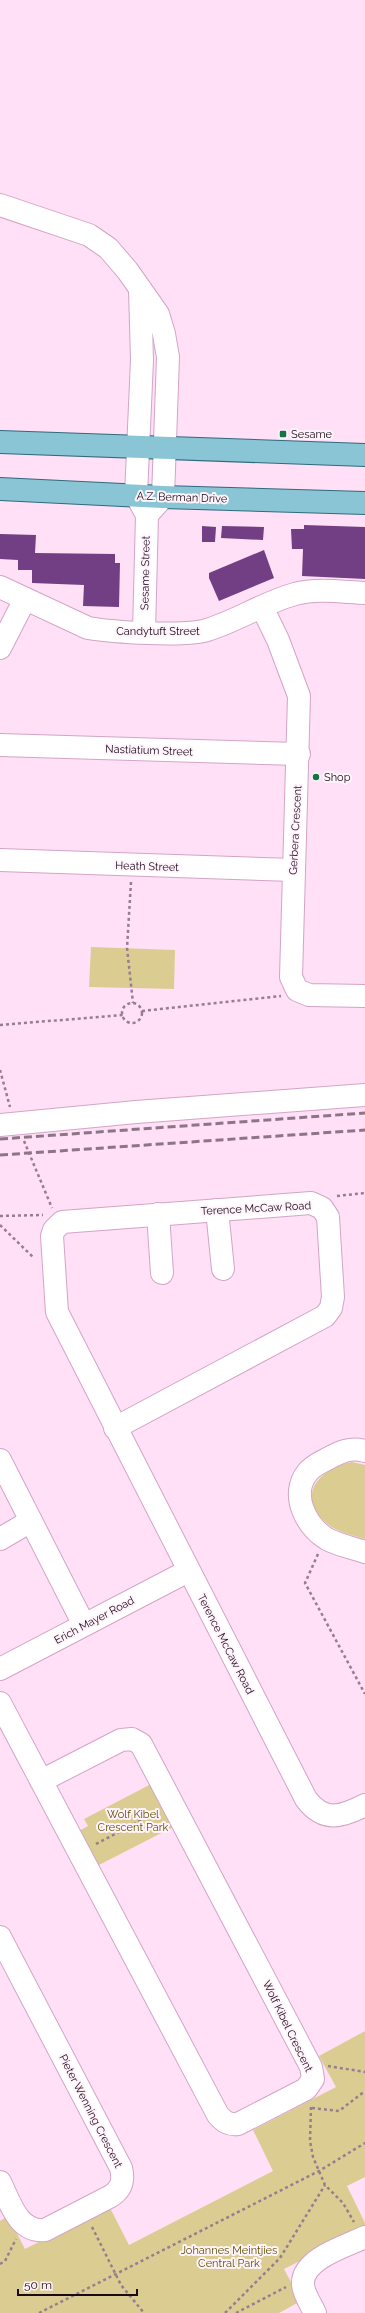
<svg xmlns="http://www.w3.org/2000/svg" width="365" height="2313" font-family="Raleway,sans-serif">
  <rect width="100%" height="100%" fill="#ffe0f6"/>
  <!-- green -->
  <g fill="#dbcd91">
    <path d="M91 947 175 950 174 989 89 987Z"/>
    <path d="M352 1462 365 1465V1539C351 1535 336 1532 325 1522 295 1494 321 1468 352 1462Z"/>
    <path d="M155 1782 177 1825 97 1866 79 1831 88 1826 84 1819Z"/>
    <path d="M365 2031V2177L347 2186 365 2223V2228L284 2269 301 2301 279 2313H0V2221L8 2216 25 2249 109 2206 129 2245 273 2171 253 2130 336 2087 319 2056Z"/>
  </g>
  <!-- building -->
  <g fill="#723e84">
    <path d="M304 525 365 527V579L302 576 303 549H292L291 529H304Z"/>
    <path d="M202 526 216 527 215 542H202Z"/>
    <path d="M222 526 264 527 263 540 221 538Z"/>
    <path d="M0 534 36 535 35 553 115 554V563H120L119 607 83 606 84 585 32 583V570H18V560L0 559Z"/>
    <path d="M264 550 274 578 219 601 209 578V573Z"/>
  </g>
  <g fill="none" stroke-linecap="round" stroke-linejoin="round">
    <defs>
      <g id="minor">
        <path d="M0 205 89 235 108 248 127 270 158 314 164 334 168 357 163 497 147 515"/>
        <path d="M140 290 142 360 136 495 147 515 144 632"/>
        <path d="M0 587 88 628C112 632 185 637 207 630 237 621 265 602 295 594 317 588 342 592 365 593"/>
        <path d="M262 607 278 640 299 696 291 977 297 990 309 995 365 996"/>
        <path d="M0 648 25 599"/>
        <path d="M0 745 299 754"/>
        <path d="M0 860 293 870"/>
        <path d="M0 1125 136 1112 365 1095"/>
        <path d="M217 1210 223 1269"/>
        <path d="M158 1214 162 1273"/>
        <path d="M115 1428 325 1316 331 1308 333 1297 328 1217 322 1208 311 1203 62 1222 54 1230 52 1236 57 1312 306 1799C324 1823 342 1817 365 1805"/>
        <path d="M365 1451C350 1447 340 1452 327 1459 320 1463 312 1466 307 1473 290 1495 306 1526 327 1539 338 1545 353 1548 365 1552"/>
        <path d="M0 1460 84 1625"/>
        <path d="M0 1539 31 1521"/>
        <path d="M0 1669 188 1571"/>
        <path d="M0 1703 218 2115C224 2122 229 2125 238 2124L306 2089 313 2079 311 2067 141 1744 132 1739 121 1740 41 1781"/>
        <path d="M0 1937 121 2168C124 2180 122 2189 111 2196L45 2230C18 2233 10 2202 0 2182"/>
        <path d="M315 2313C311 2304 304 2295 303 2285 301 2259 346 2246 365 2237"/>
      </g>
      <g id="major">
        <path d="M0 442 365 455"/>
        <path d="M0 489 163 497 365 503"/>
      </g>
    </defs>
    <!-- minor casing -->
    <use href="#minor" stroke="#d3a4c6" stroke-width="24"/>
    <!-- major casing -->
    <use href="#major" stroke="#2f6a7f" stroke-width="24"/>
    <!-- path -->
    <g stroke="#967d8f" stroke-width="2.5" stroke-dasharray="3 3" stroke-linecap="butt">
      <path d="M131 882 127 948 133 1003"/>
      <circle cx="132" cy="1013" r="10"/>
      <path d="M142 1011 281 996"/>
      <path d="M0 1025 123 1015"/>
      <path d="M0 1070 10 1107"/>
      <path d="M24 1141 52 1208"/>
      <path d="M337 1196 365 1193"/>
      <path d="M0 1216 43 1215"/>
      <path d="M0 1225 34 1258"/>
      <path d="M318 1554 305 1583 365 1694"/>
      <path d="M96 1844 157 1812"/>
      <path d="M328 2066 365 2072"/>
      <path d="M311 2107 310 2141 313 2157 325 2185 343 2203 354 2222"/>
      <path d="M312 2108 339 2111 365 2091"/>
      <path d="M92 2227 121 2285 144 2313"/>
      <path d="M0 2264 5 2261 16 2239"/>
      <path d="M39 2313 319 2171 365 2143"/>
      <path d="M225 2313 280 2258 325 2185"/>
      <path d="M236 2313 286 2287"/>
    </g>
    <!-- minor -->
    <use href="#minor" stroke="#fff" stroke-width="22"/>
    <!-- major -->
    <use href="#major" stroke="#89c5d4" stroke-width="22"/>
    <!-- rail -->
    <g stroke="#8d7586" stroke-width="3" stroke-dasharray="8 4" stroke-linecap="butt">
      <path d="M0 1139 365 1113"/>
      <path d="M0 1155 365 1130"/>
    </g>
  </g>
  <!-- markers -->
  <g fill="#177246" stroke="#fff4fc" stroke-width="1.5">
    <rect x="279" y="430" width="8" height="8" rx="2"/>
    <circle cx="316" cy="777" r="4"/>
  </g>
  <g text-anchor="middle" stroke-width="4" stroke-linejoin="round" paint-order="stroke">
    <!-- poi labels -->
    <g font-size="11" fill="#1a0916" stroke="#fff4fc" text-anchor="start">
      <text x="291" y="438">Sesame</text>
      <text x="324" y="781">Shop</text>
    </g>
    <!-- street labels -->
    <g font-size="11" fill="#1a0916" stroke="#fff4fc">
      <text transform="translate(182 497) rotate(2)" y="4">A.Z. Berman Drive</text>
      <text transform="translate(145 573) rotate(-89)" y="4">Sesame Street</text>
      <text x="158" y="635">Candytuft Street</text>
      <text transform="translate(149 750) rotate(2)" y="4">Nastiatium Street</text>
      <text transform="translate(295 830) rotate(-87)" y="4">Gerbera Crescent</text>
      <text transform="translate(147 866) rotate(2)" y="4">Heath Street</text>
      <text transform="translate(256 1208) rotate(-3)" y="4">Terence McCaw Road</text>
      <text transform="translate(94 1620) rotate(-28)" y="4">Erich Mayer Road</text>
      <text transform="translate(226 1644) rotate(63)" y="4">Terence McCaw Road</text>
      <text transform="translate(288 2026) rotate(64)" y="4">Wolf Kibel Crescent</text>
      <text transform="translate(91 2111) rotate(63)" y="4">Pieter Wenning Crescent</text>
    </g>
    <!-- park labels -->
    <g font-size="11" fill="#615100" stroke="#fff4fc">
      <text x="133" y="1818">Wolf Kibel<tspan x="133" dy="13">Crescent Park</tspan></text>
      <text x="229" y="2254">Johannes Meintjies<tspan x="229" dy="13">Central Park</tspan></text>
    </g>
  </g>
  <!-- scale -->
  <path d="M18 2289v6h119v-6" fill="none" stroke="#1a0916" stroke-width="2"/>
  <text x="24" y="2289" font-size="12" fill="#1a0916" stroke="#fff4fc" stroke-width="3" paint-order="stroke">50 m</text>
</svg>
